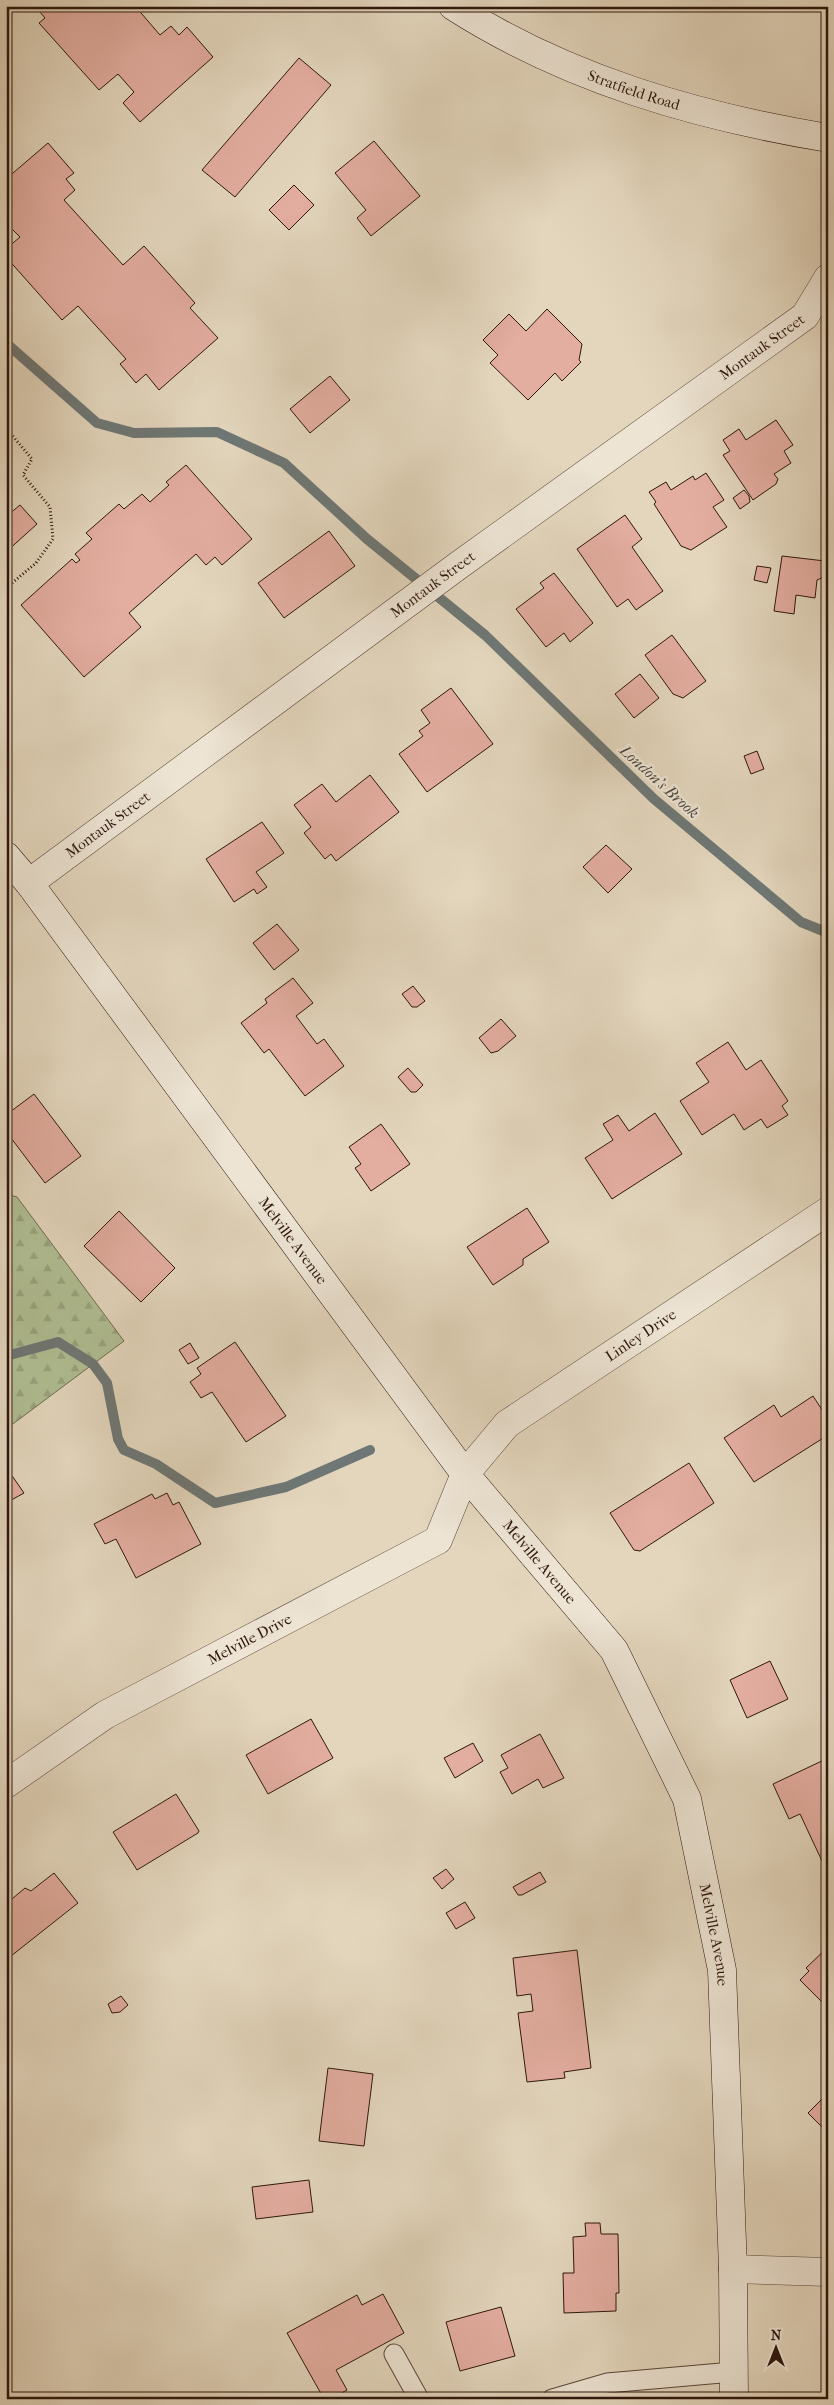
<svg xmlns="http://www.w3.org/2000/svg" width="834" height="2405" font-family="'IM FELL French Canon',serif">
  <defs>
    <pattern id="forest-firs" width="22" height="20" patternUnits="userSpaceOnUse" patternTransform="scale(1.25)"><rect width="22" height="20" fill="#b0be93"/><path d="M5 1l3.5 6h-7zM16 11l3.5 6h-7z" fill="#98a37e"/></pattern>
  </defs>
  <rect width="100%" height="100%" fill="#e3d6bd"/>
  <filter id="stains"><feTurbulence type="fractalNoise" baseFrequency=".004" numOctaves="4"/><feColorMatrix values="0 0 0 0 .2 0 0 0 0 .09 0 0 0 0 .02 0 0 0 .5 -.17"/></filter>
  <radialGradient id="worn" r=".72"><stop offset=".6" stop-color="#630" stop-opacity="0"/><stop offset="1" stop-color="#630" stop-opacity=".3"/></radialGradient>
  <!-- forest -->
  <path fill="url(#forest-firs)" stroke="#6f6a50" d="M6 1194 17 1197 124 1341 6 1429Z"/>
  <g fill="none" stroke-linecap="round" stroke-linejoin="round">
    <!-- stream -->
    <g stroke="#6e7775" stroke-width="10">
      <path d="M6 343 97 423 134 433 217 432 284 463 367 539 485 635 654 799 801 922 828 933"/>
      <path d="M6 1356 58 1342 93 1364 107 1383 118 1439 124 1450 156 1464 215 1503 286 1487 370 1450"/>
    </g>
  </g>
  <!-- building -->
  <g fill="#e3ada0" stroke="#2e170d">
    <path d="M35 6H135L160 35 171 26 179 35 187 27 213 57 140 122 123 103 134 92 118 74 99 90 39 23 45 18Z"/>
    <path d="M299 58 331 85 235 197 202 170Z"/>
    <path d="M374 141 420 196 371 236 357 218 366 210 335 173Z"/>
    <path d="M48 143 74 173 66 179 75 190 64 200 123 265 144 246 195 303 190 308 218 338 159 390 146 374 136 383 120 364 126 359 78 306 62 320 6 257V249L20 237 6 223V179Z"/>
    <path d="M294 185 314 205 289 230 269 210Z"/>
    <path d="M547 309 582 344 579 360 581 362 562 381 555 373 528 400 490 363 498 355 483 340 509 314 526 331Z"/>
    <path d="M330 376 350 400 310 433 290 409Z"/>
    <path d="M776 420 793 445 784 451 791 463 774 474 778 479 776 484 753 500 723 455 730 451 723 440 739 429 746 440Z"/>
    <path d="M186 465 252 539 222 565 215 557 206 565 196 554 129 613 141 627 84 677 21 605 72 559 76 563 80 560 75 554 92 539 86 533 119 504 124 509 142 494 150 502 169 485 166 482Z"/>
    <path d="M706 473 724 500 713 507 727 527 691 550 681 546 654 504 656 502 649 492 666 482 671 490 693 476 695 480Z"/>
    <path d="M744 490 749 496 750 502 740 509 733 498Z"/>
    <path d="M20 505 37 524 6 552V512L8 515Z"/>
    <path d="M625 515 642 539 632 547 663 591 636 610 628 599 617 607 577 549Z"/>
    <path d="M329 531 355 566 284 618 258 583Z"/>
    <path d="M782 556 825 561 822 578 817 580 815 598 796 595 794 614 774 611Z"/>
    <path d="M757 566 771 568 767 583 754 580Z"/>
    <path d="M554 573 593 623 570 642 564 633 546 647 516 609 544 588 540 583Z"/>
    <path d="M672 635 706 681 683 698 673 694 645 655Z"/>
    <path d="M640 674 659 698 634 718 615 694Z"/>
    <path d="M451 688 493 744 427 792 399 754 423 736 419 731 430 723 421 710Z"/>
    <path d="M757 751 764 769 751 774 744 756Z"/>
    <path d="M370 775 399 812 336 861 331 854 325 859 304 833 311 827 294 805 322 784 336 802Z"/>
    <path d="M262 822 284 853 256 872 267 887 257 894 254 889 234 902 206 859Z"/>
    <path d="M606 845 632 869 608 893 583 867Z"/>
    <path d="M277 924 299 950 274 970 253 943Z"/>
    <path d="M293 978 313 1003 296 1016 317 1044 324 1039 344 1066 305 1096 269 1049 264 1053 241 1023 267 1003 265 999Z"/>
    <path d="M413 986 425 1001 417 1007H412L402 994Z"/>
    <path d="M501 1019 516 1036 498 1051 491 1053 479 1038Z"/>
    <path d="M728 1042 746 1070 761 1060 788 1101 782 1106 788 1115 767 1128 761 1119 744 1130 734 1114 702 1135 680 1101 709 1082 696 1063Z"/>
    <path d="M408 1068 423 1085 416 1092H411L398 1077Z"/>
    <path d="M34 1094 81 1156 45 1183 11 1138 6 1142V1115Z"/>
    <path d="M655 1113 682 1154 612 1199 585 1158 613 1140 603 1124 618 1115 629 1131Z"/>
    <path d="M381 1124 410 1164 371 1191 355 1168 361 1164 349 1147Z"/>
    <path d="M527 1208 549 1242 523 1259V1265L493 1285 467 1247Z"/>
    <path d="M119 1211 175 1268 141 1302 84 1246Z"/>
    <path d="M235 1342 286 1416 246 1442 212 1392 201 1398 190 1382 201 1374 197 1368Z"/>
    <path d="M190 1343 199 1358 188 1364 179 1350Z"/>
    <path d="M813 1396 828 1419V1435L754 1482 724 1438 774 1405 781 1417Z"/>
    <path d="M689 1463 714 1503 640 1551 634 1550 610 1513Z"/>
    <path d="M6 1467 24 1493 6 1503Z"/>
    <path d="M167 1493 173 1505 179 1502 201 1544 136 1578 116 1539 105 1544 94 1524 152 1494 155 1499Z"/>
    <path d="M770 1661 788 1699 747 1718 730 1680Z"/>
    <path d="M311 1719 333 1758 268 1794 246 1755Z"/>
    <path d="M540 1734 564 1778 543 1788 538 1779 512 1794 500 1772 508 1768 501 1755Z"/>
    <path d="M473 1743 483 1761 455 1778 444 1758Z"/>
    <path d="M824 1760 828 1767V1858L822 1861 800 1814 789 1819 773 1784Z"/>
    <path d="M176 1794 199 1831 198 1833 137 1870 113 1832Z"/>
    <path d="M446 1869 454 1879 442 1889 433 1878Z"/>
    <path d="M540 1872 546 1882 522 1895H518L513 1887Z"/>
    <path d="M54 1873 78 1903 6 1960V1904L25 1888 31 1891Z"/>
    <path d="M465 1902 475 1918 456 1929 446 1913Z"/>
    <path d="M828 1947V2003L825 2005 800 1980 809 1971 806 1968Z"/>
    <path d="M577 1950 591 2068 564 2072 565 2078 527 2082 518 2013 533 2011 531 1994 517 1996 513 1958Z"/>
    <path d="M121 1996 128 2005 120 2012 112 2013 108 2004Z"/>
    <path d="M328 2068 373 2074 364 2146 319 2141Z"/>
    <path d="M828 2093V2133L808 2113Z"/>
    <path d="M309 2180 313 2212 256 2219 252 2187Z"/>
    <path d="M585 2223H600L601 2234H618L619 2293H616V2311L564 2313 563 2273H574L573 2237 586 2236Z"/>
    <path d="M383 2294 404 2333 336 2370 347 2390 331 2399H324L287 2333 357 2295 362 2305Z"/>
    <path d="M501 2307 515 2356 460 2371 446 2322Z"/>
  </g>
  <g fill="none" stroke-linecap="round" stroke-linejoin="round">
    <defs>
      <g id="lane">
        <path d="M394 2354 419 2399"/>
        <path d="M552 2399 607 2383 733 2372"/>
      </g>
      <g id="street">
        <path id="s1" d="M29 883 459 565 805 316 828 278"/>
        <path id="s2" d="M6 1784 105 1715 438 1540 465 1474 507 1424 828 1211"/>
        <path d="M733 2269 828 2272"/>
      </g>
      <g id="secondary">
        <path id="s3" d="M453 6C567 79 696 116 828 138"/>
        <path id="s4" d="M6 856 29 883 465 1474 614 1650 687 1799 722 1970 733 2269 734 2399"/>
      </g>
    </defs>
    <!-- lane casing -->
    <use href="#lane" stroke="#5b4739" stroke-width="21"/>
    <!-- street casing -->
    <use href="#street" stroke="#5b4739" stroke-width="29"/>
    <!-- secondary casing -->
    <use href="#secondary" stroke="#2e170d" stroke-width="29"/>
    <!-- path -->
    <g stroke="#2e170d" stroke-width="3" stroke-dasharray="1 2.5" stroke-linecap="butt">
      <path d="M6 42 8 47 6 82"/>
      <path d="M6 428 32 459 23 475 50 507 53 539 36 563 6 588"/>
    </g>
    <!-- lane -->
    <use href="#lane" stroke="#ede4d4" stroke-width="19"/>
    <!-- street -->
    <use href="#street" stroke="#ede4d4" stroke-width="28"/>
    <!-- secondary -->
    <use href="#secondary" stroke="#ede4d4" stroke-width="28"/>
  </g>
  <g text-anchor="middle" stroke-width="4.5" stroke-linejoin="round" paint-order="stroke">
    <!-- street labels -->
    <g font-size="15" fill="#2e170d" stroke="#ede4d4">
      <text dy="5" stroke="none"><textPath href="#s3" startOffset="200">Stratfield Road</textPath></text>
      <text dy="5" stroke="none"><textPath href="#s1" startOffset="908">Montauk Street</textPath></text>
      <text dy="5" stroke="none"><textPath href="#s1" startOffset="502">Montauk Street</textPath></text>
      <text dy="5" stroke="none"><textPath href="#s1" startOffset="98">Montauk Street</textPath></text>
      <text dy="5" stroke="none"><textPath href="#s4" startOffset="480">Melville Avenue</textPath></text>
      <text dy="5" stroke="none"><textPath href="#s2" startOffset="794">Linley Drive</textPath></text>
      <text dy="5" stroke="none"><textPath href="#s4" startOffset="885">Melville Avenue</textPath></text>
      <text dy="5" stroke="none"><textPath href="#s2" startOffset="284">Melville Drive</textPath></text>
      <text dy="5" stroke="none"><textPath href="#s4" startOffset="1305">Melville Avenue</textPath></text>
    </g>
    <!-- water labels -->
    <g font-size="16" font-style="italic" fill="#4e4741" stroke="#ede4d4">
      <text transform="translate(660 781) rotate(42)" y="6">London's Brook</text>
    </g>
  </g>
  <!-- margin -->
  <rect width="834" height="2405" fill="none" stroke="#e3d6bd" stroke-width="25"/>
  <rect x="8" y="8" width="819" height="2390" fill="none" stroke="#2e170d" stroke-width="2.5"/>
  <rect x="12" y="12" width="809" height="2380" fill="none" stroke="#2e170d"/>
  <!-- north arrow -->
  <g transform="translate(776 2348)" stroke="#ede4d4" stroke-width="4" paint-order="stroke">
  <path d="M0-4L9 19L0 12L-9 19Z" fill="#2e170d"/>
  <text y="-8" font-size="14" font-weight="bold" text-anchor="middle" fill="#2e170d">N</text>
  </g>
  <rect width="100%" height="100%" filter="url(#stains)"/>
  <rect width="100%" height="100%" fill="url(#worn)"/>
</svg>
